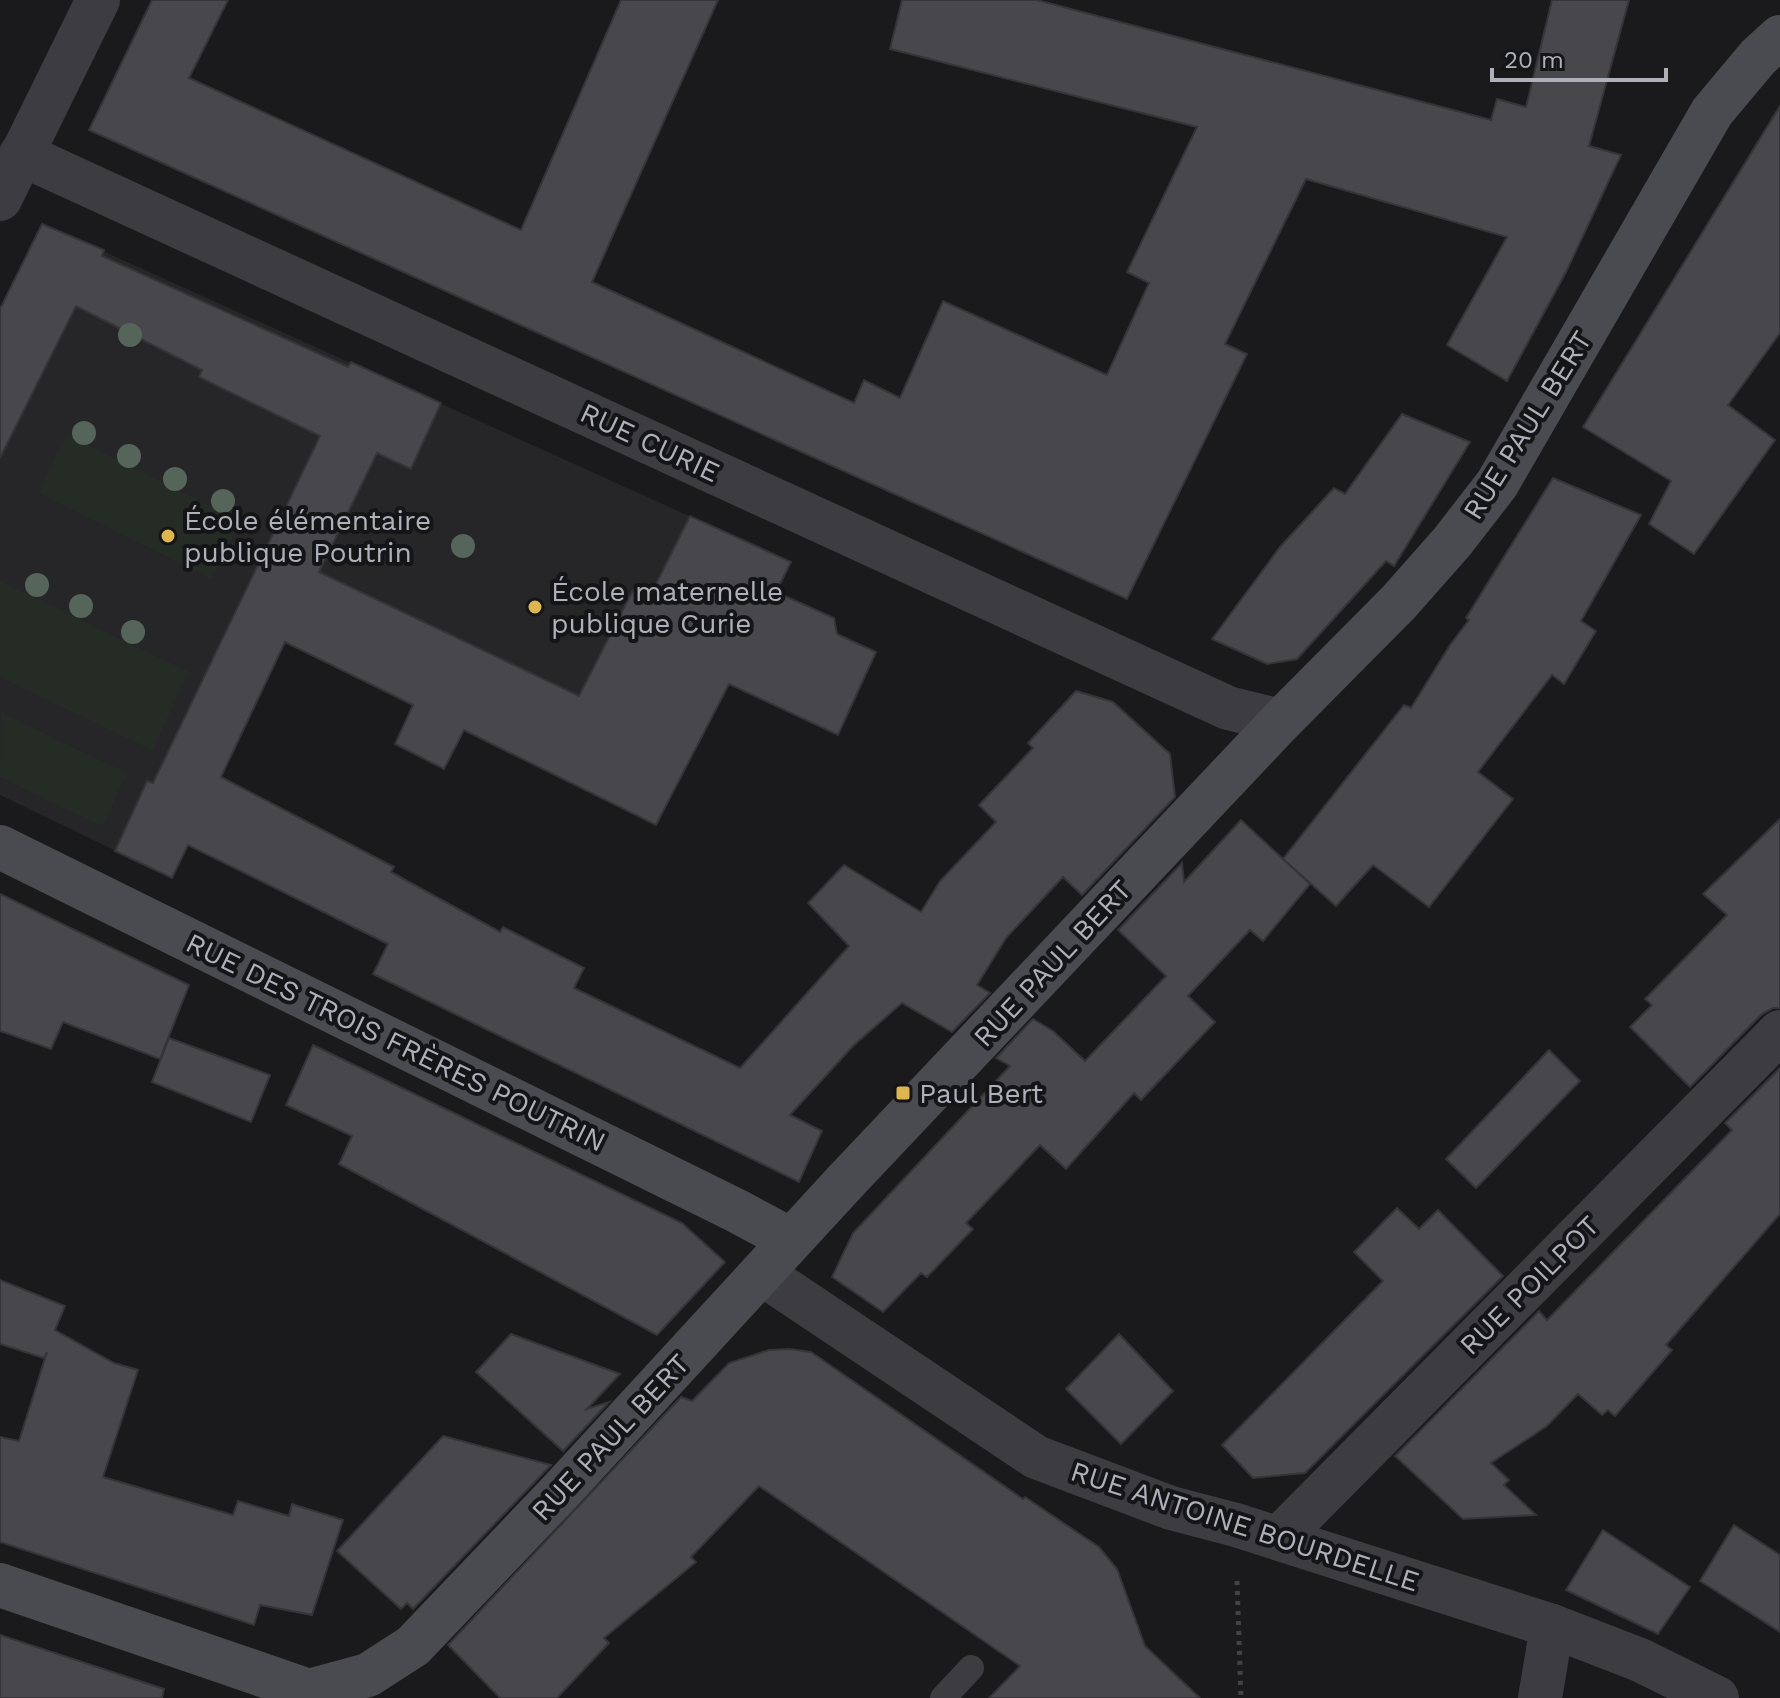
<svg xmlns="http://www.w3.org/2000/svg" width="1780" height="1698" font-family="'Work Sans',sans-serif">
  <rect width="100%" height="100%" fill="#1a1a1c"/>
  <!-- built -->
  <path fill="#262629" d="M43 224 791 562 656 825 285 642 172 878 0 795V309Z"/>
  <!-- green -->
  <g fill="#252c26">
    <path d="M67 435 240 521 212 579 39 493Z"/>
    <path d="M0 581 189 672 152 750 0 677Z"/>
    <path d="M1 713 127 773 102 826 0 777Z"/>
  </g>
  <!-- building -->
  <g fill="#48474c" stroke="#353438" stroke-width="2">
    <path d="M152 0H228L189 78 521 230 621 0H718L592 282 854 403 864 380 900 398 943 301 1107 375 1149 283 1127 272 1197 127 890 49 902 0H1037L1491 120 1497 99 1526 107 1552 0H1629L1589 146 1621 155 1566 272 1507 381 1447 345 1507 237 1306 179 1225 344 1247 354 1127 599 89 130Z"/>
    <path d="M1780 106V333L1728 405 1775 440 1694 554 1649 524 1671 481 1583 427Z"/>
    <path d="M42 224 104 250 102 256 348 367 351 362 441 403 411 469 377 453 319 572 579 696 633 590 649 598 690 516 791 562 776 592 834 618 837 634 876 652 838 735 729 684 656 825 464 730 444 769 395 744 413 705 285 642 221 777 394 867 391 872 500 932 503 927 584 968 574 988 740 1068 849 946 808 903 844 865 921 912 940 881 996 822 979 805 1033 748 1028 743 1076 691 1113 702 1170 754 1175 797 1082 895 1063 877 1006 938 977 985 990 993 952 1032 902 1003 853 1046 790 1115 822 1131 799 1182 373 974 388 944 188 845 172 878 115 851 147 781 153 783 320 436 199 377 202 370 76 306 0 458V309Z"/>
    <path d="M1402 414 1470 442 1394 566 1386 561 1297 659 1267 664 1212 639 1280 547 1334 488 1345 494Z"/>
    <path d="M1553 478 1641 515 1581 621 1596 631 1564 684 1552 675 1478 772 1513 799 1429 907 1373 865 1336 906 1283 859 1404 705 1411 708 1450 645 1469 620 1466 618Z"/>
    <path d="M1780 819V1008H1773L1762 1014 1690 1087 1630 1027 1652 1005 1645 999 1727 915 1703 894Z"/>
    <path d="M1241 820 1310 884 1263 941 1250 930 1188 996 1215 1022 1141 1100 1134 1093 1066 1169 1040 1145 966 1223 973 1229 927 1277 921 1273 883 1312 832 1277 853 1233 1010 1066 996 1058 1033 1019 1053 1031 1085 1061 1166 976 1118 930 1182 863 1184 882Z"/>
    <path d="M0 894 189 985 160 1059 63 1022 51 1049 0 1031Z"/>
    <path d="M169 1038 270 1075 251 1122 152 1082Z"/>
    <path d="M313 1045 682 1223 725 1262 657 1335 339 1164 352 1136 286 1105Z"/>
    <path d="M1549 1050 1580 1081 1476 1188 1446 1159Z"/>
    <path d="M1780 1068V1214L1666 1345 1672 1350 1615 1416 1608 1410 1602 1415 1578 1394 1547 1426 1491 1463 1509 1480 1504 1485 1536 1515 1463 1519 1395 1456 1539 1311 1547 1320 1732 1130 1725 1123Z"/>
    <path d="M1397 1208 1419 1229 1438 1210 1503 1276 1305 1473 1253 1478 1222 1445 1383 1281 1354 1252Z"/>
    <path d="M0 1280 65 1306 55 1330 114 1363 138 1370 103 1477 233 1515 238 1501 289 1516 292 1504 343 1520 312 1615 260 1605 254 1625 0 1542V1437L19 1441 47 1352 44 1358 0 1344Z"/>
    <path d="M511 1334 620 1374 587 1409 609 1402 563 1451 476 1372Z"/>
    <path d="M1119 1334 1173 1391 1121 1444 1066 1389Z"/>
    <path d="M789 1349 811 1352 1023 1499 1025 1497 1099 1547 1117 1569 1145 1646 1200 1698H989L1020 1666 759 1486 691 1557 696 1562 604 1638 609 1643 557 1698H500L448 1645 681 1397 692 1401 729 1363 769 1350Z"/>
    <path d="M443 1436 551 1465 413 1609 407 1603 401 1609 337 1551Z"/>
    <path d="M1734 1525 1780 1555V1632L1700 1581Z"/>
    <path d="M1603 1530 1690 1587 1658 1634 1566 1590Z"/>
    <path d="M0 1635 164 1689 162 1698H0Z"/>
  </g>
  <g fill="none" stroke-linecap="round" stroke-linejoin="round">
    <!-- path -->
    <path stroke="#424348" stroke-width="5" stroke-dasharray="4 6" stroke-linecap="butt" d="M1237 1581 1241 1698"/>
    <!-- service -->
    <path stroke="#3c3c41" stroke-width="26" d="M943 1698 971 1668"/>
    <!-- minor -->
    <g stroke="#3c3c41" stroke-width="44">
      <path d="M21 154 1228 708 1281 721"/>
      <path d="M0 199 98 0"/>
      <path d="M761 1273 1036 1457 1171 1508 1236 1525 1552 1626 1640 1660 1717 1698"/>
      <path d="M1279 1538 1780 1032"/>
      <path d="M1540 1698 1552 1626"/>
    </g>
    <!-- secondary -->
    <g stroke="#4a4b50" stroke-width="44">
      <path d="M0 847 737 1211 791 1240"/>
      <path d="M0 1585 309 1691 368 1675 413 1646 559 1493 845 1182 1281 721 1399 602 1452 542 1497 484 1712 112 1758 57 1780 37"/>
    </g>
  </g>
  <!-- trees -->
  <g fill="#566559">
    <circle cx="130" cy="335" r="12"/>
    <circle cx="84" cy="433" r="12"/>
    <circle cx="129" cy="456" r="12"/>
    <circle cx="175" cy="479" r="12"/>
    <circle cx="223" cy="501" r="12"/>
    <circle cx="463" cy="546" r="12"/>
    <circle cx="37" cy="585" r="12"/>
    <circle cx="81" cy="606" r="12"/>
    <circle cx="133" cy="632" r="12"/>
  </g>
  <!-- markers -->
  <g fill="#deb650" stroke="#151517" stroke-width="3">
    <circle cx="168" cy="536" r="8"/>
    <circle cx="535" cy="607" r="8"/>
    <rect x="895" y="1085" width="16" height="16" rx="4"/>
  </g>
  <g text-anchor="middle" stroke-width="8" stroke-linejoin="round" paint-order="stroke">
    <!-- street labels -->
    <g font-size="28" fill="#aeb1ba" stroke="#151517">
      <text transform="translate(1527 425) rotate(-58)" y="10">RUE PAUL BERT</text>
      <text transform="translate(650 442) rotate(25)" y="10">RUE CURIE</text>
      <text transform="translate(1052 963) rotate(-47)" y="10">RUE PAUL BERT</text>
      <text transform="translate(396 1042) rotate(26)" y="10">RUE DES TROIS FRÈRES POUTRIN</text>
      <text transform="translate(1529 1285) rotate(-45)" y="10">RUE POILPOT</text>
      <text transform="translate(610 1437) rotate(-47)" y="10">RUE PAUL BERT</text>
      <text transform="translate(1245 1526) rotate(18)" y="10">RUE ANTOINE BOURDELLE</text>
    </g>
    <!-- poi labels -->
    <g font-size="28" fill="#aeb1ba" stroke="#151517" text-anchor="start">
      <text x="184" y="530">École élémentaire<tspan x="184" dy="32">publique Poutrin</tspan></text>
      <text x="551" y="601">École maternelle<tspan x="551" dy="32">publique Curie</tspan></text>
      <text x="919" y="1103">Paul Bert</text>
    </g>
  </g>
  <!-- scale -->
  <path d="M1492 68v12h174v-12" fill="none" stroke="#aeb1ba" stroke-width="4"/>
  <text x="1504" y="68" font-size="24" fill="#aeb1ba" stroke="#151517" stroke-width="6" paint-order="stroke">20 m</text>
</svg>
